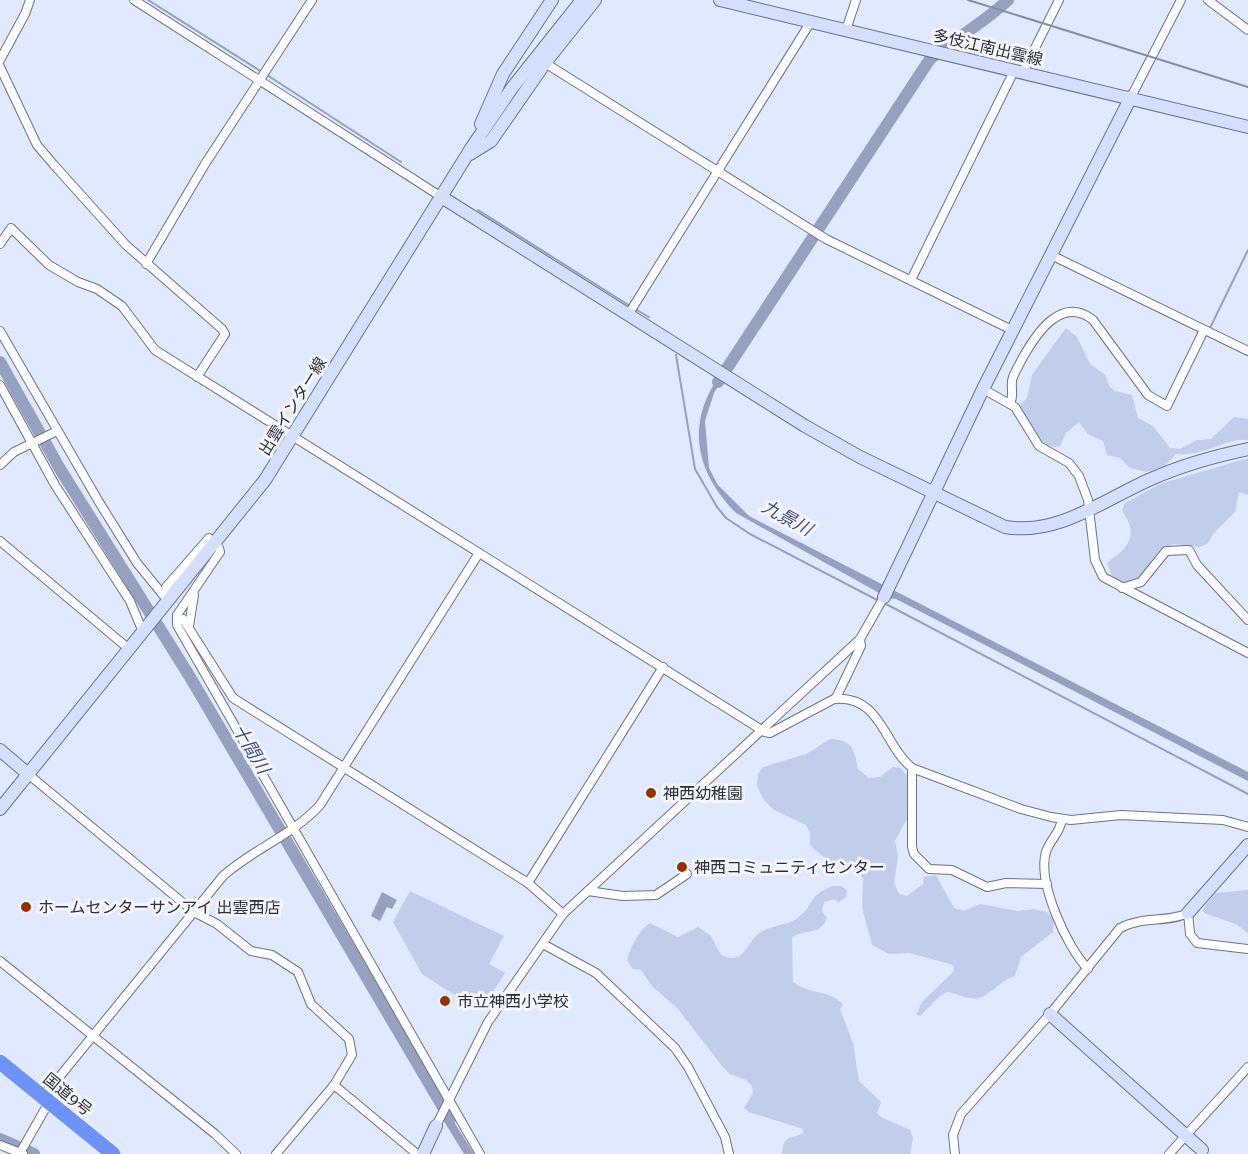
<svg xmlns="http://www.w3.org/2000/svg" width="1248" height="1154" font-family="'Roboto Serif','Noto Sans JP',serif">
  <rect width="100%" height="100%" fill="#dfe9ff"/>
  <!-- green -->
  <g fill="#c0cdeb">
    <path d="M1066 328 1077 337 1090 364 1105 375 1110 387 1115 391 1132 395 1138 418 1153 426 1170 448 1180 449 1197 440 1211 439 1234 417 1248 419V440C1225 438 1205 457 1176 454L1165 466 1147 472 1130 468 1120 458 1107 455 1103 441 1088 434 1079 422 1066 433 1060 446C1039 452 1024 424 1019 406L1027 398 1032 375Z"/>
    <path d="M1248 458V495L1239 492 1235 512 1214 533 1207 544 1199 547 1174 544 1159 551 1145 575 1134 583 1117 582 1113 578 1107 563C1120 553 1136 543 1129 523 1127 518 1124 515 1122 510L1125 503 1160 484Z"/>
    <path d="M830 739C853 740 854 749 858 769L869 778 880 777 893 767 901 768 909 779V815L895 841 898 856 894 883 899 894 907 896 923 884 924 877 936 875 954 908 964 911 980 904 1018 911 1034 909 1047 912 1054 919 1053 932 1021 957 1015 976C1001 980 995 991 982 997 968 1003 952 989 945 993 937 997 927 1010 920 1016L916 1015 922 1002 954 971 953 965 910 953 889 954 872 945 862 907 863 879 854 866C835 867 823 858 810 845V833L806 825 774 810 763 799 757 785 758 774 763 767 806 754Z"/>
    <path d="M833 886H841L847 890 846 897 838 903 835 899 824 902 822 911 827 918C821 936 804 929 792 937L793 982C807 994 830 990 843 1004L840 1009 853 1043 859 1081 881 1102 877 1113 881 1117 910 1130 913 1138 910 1154H782C784 1133 789 1141 803 1133V1129L749 1112 744 1108 753 1093 752 1086 746 1080 730 1074 722 1066 678 1009 652 986 641 970 633 969 627 960C631 946 638 931 650 923L678 937 698 927 711 936 721 955C743 965 745 947 757 935 766 926 785 926 796 919 815 906 807 895 833 886Z"/>
    <path d="M1248 890V933L1236 924 1204 913 1203 909 1215 893Z"/>
    <path d="M410 891 504 936 489 964 505 973 482 1009 458 994 456 996 422 974 393 922Z"/>
  </g>
  <!-- water -->
  <g fill="#95a1bf">
    <path d="M718 378 722 380 714 393 705 421 709 468 718 485 749 516 1248 772V781L896 599 888 598 736 513C697 474 685 426 718 378Z"/>
    <path d="M382 892 397 900 392 909 387 907 380 921 371 916Z"/>
    <path d="M446 1109 474 1154H464L442 1118Z"/>
  </g>
  <g fill="none" stroke-linecap="round" stroke-linejoin="round">
    <!-- stream -->
    <g stroke="#95a1bf" stroke-width="2">
      <path d="M148 0 262 72"/>
      <path d="M267 75 401 162"/>
      <path d="M478 210 630 306"/>
      <path d="M635 309 649 317"/>
      <path d="M1210 328 1248 250"/>
      <path d="M676 355 695 469 717 507 726 518 750 534 879 601"/>
      <path d="M884 603 1248 794"/>
    </g>
    <!-- river -->
    <g stroke="#95a1bf" stroke-width="12">
      <path d="M0 362 60 469 190 677 450 1119"/>
      <path d="M718 382 930 59C956 38 985 22 1008 0"/>
      <path d="M0 1139 34 1154"/>
    </g>
    <defs>
      <g id="street">
        <path d="M134 0 440 196"/>
        <path d="M1208 0 1248 30"/>
        <path d="M846 30 856 0"/>
        <path d="M0 60 25 14 30 0"/>
        <path d="M545 63 826 239 1014 331"/>
        <path d="M0 67 37 145 54 165 126 245 222 329 225 334 197 377"/>
        <path d="M1023 72 1059 0"/>
        <path d="M1131 97 1181 0"/>
        <path d="M0 244 11 228 49 265 78 282 97 289 122 306 155 350 765 732 770 733 834 699C881 695 883 744 912 768L1021 809 1051 817 1071 820 1121 815 1223 820 1248 827"/>
        <path d="M1051 255 1248 351"/>
        <path d="M146 264 205 164 312 0"/>
        <path d="M911 280 1014 71"/>
        <path d="M628 315 810 23"/>
        <path d="M0 331 99 502 137 563 168 601"/>
        <path d="M0 385 55 485 130 601 143 632"/>
        <path d="M983 389 1015 407 1039 446 1069 463 1079 476 1088 500 1095 560 1103 577 1248 653"/>
        <path d="M1010 404C1014 396 1011 389 1012 381 1013 374 1019 366 1022 359 1036 334 1061 295 1093 320L1148 395 1167 406 1204 330"/>
        <path d="M0 465 14 452 57 431"/>
        <path d="M0 541 129 649"/>
        <path d="M219 548 220 552 177 615V625L480 1154"/>
        <path d="M1122 588 1141 582 1166 551 1189 550 1197 565 1248 620"/>
        <path d="M168 592 166 587 209 538"/>
        <path d="M183 619 233 698 528 883 563 914"/>
        <path d="M189 626 194 595"/>
        <path d="M836 698 861 646 860 639"/>
        <path d="M912 768V847L914 854 929 869 952 870 987 887 1006 883 1047 884"/>
        <path d="M28 774 194 912 217 924 251 951 272 955 298 972 311 1004 349 1039 352 1055 334 1085 276 1154"/>
        <path d="M1062 819C1060 834 1050 839 1046 852 1037 882 1067 948 1088 969"/>
        <path d="M528 883 663 667"/>
        <path d="M588 891 623 896 656 895 687 874"/>
        <path d="M543 944 596 973 675 1048 688 1067 725 1137 729 1154"/>
        <path d="M0 961 215 1134 236 1154"/>
        <path d="M334 1085 417 1154"/>
        <path d="M43 1097 223 876C253 849 293 835 320 805L479 553"/>
        <path d="M436 1126 488 1022 563 914 860 639 884 597"/>
        <path d="M0 1145 23 1154"/>
        <path d="M20 1153 49 1102"/>
        <path d="M955 1154 953 1135 961 1114 1050 1014 1120 928C1142 916 1167 923 1188 913L1190 934 1197 943 1248 949"/>
        <path d="M1169 1154 1248 1067"/>
      </g>
      <g id="secondary">
        <path d="M720 0 1248 127"/>
        <path d="M481 124 503 74 552 0"/>
        <path d="M470 154 491 141 545 63 595 0"/>
        <path d="M440 196 805 426 860 457 1005 527C1058 536 1105 499 1151 479 1182 465 1215 456 1248 449"/>
        <path d="M884 597 983 389 1131 97"/>
        <path d="M0 750 28 774"/>
        <path d="M0 809 265 480 472 147 512 88 582 0"/>
        <path d="M1188 913 1248 845"/>
        <path d="M1050 1014 1202 1150"/>
        <path d="M423 1154 436 1126"/>
      </g>
      <path id="highway" d="M0 1062 113 1154"/>
    </defs>
    <!-- street casing -->
    <use href="#street" stroke="#69748c" stroke-width="10"/>
    <!-- secondary casing -->
    <use href="#secondary" stroke="#69748c" stroke-width="14"/>
    <!-- highway casing -->
    <use href="#highway" stroke="#fff" stroke-width="16"/>
    <!-- street -->
    <use href="#street" stroke="#fff" stroke-width="8"/>
    <!-- secondary -->
    <use href="#secondary" stroke="#d4dffd" stroke-width="12"/>
    <!-- highway -->
    <use href="#highway" stroke="#6e93f7" stroke-width="15"/>
    <!-- rail -->
    <path stroke="#878e9f" stroke-width="2" d="M968 0 1248 87"/>
  </g>
  <!-- markers -->
  <g fill="#963002" stroke="#f4f6fc" stroke-width="2">
    <circle cx="651" cy="793" r="6"/>
    <circle cx="682" cy="867" r="6"/>
    <circle cx="26" cy="907" r="6"/>
    <circle cx="445" cy="1001" r="6"/>
  </g>
  <g text-anchor="middle" stroke-width="6" stroke-linejoin="round" paint-order="stroke">
    <!-- street labels -->
    <g font-size="16" fill="#2b2f3a" stroke="#f4f6fc">
      <text transform="translate(988 47) rotate(13)" y="6">多伎江南出雲線</text>
      <text transform="translate(292 406) rotate(-58)" y="6">出雲インター線</text>
      <text transform="translate(68 1094) rotate(39)" y="6">国道9号</text>
    </g>
    <!-- poi labels -->
    <g font-size="16" fill="#2b2f3a" stroke="#f4f6fc" text-anchor="start">
      <text x="663" y="799">神西幼稚園</text>
      <text x="694" y="873">神西コミュニティセンター</text>
      <text x="38" y="913">ホームセンターサンアイ 出雲西店</text>
      <text x="457" y="1007">市立神西小学校</text>
    </g>
    <!-- water labels -->
    <g font-size="18" font-style="italic" fill="#40517d" stroke="#f4f6fc">
      <text transform="translate(787 518) rotate(29)" y="6">九景川</text>
      <text transform="translate(251 749) rotate(59)" y="6">十間川</text>
    </g>
  </g>
</svg>
